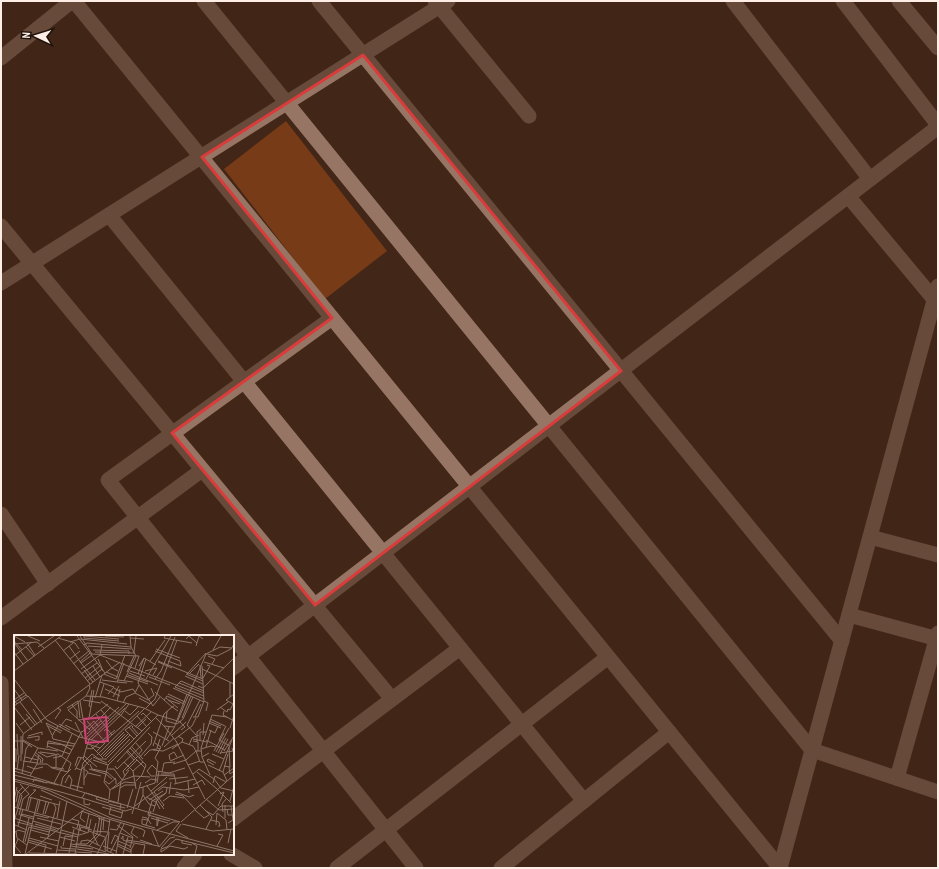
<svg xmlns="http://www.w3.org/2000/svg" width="939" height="869" font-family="'PT Sans Narrow',sans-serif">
  <rect width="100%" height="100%" fill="#422617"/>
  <!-- grass -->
  <path fill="#773b17" d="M286 121 387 251 325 299 224 169Z"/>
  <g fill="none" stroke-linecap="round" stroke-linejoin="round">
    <!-- minor -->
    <g stroke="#977564" stroke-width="15">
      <path d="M74 1 780 868"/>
      <path d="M204 1 812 750 938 792"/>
      <path d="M319 1 842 641"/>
      <path d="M435 1 529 116"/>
      <path d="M733 1 870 179"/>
      <path d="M843 1 938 125"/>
      <path d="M899 1 938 48"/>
      <path d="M1 58 72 1"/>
      <path d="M848 196 938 304"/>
      <path d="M109 215 584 801"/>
      <path d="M1 226 392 699"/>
      <path d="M1 283 448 1"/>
      <path d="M1 514 48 584"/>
      <path d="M870 537 938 555"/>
      <path d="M849 615 938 639"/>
      <path d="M1 618 202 470"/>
      <path d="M232 636 108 480 332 318"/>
      <path d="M233 637 416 868"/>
      <path d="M233 668 938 127"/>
      <path d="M1 683 5 868"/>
      <path d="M897 778 938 633"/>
      <path d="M233 819 460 648"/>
      <path d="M231 854 255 868"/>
      <path d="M184 868 195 854"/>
      <path d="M337 868 608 657"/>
      <path d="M501 868 669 732"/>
      <path d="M780 868 938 286"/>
    </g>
  </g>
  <!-- marked area -->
  <path d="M0 0H939V869H0ZM363 55 621 371 315 605 172 433 332 318 202 157Z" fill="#422617" fill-opacity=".55" fill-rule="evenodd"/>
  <path fill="none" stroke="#da3c3b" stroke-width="3" stroke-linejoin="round" d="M363 55 621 371 315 605 172 433 332 318 202 157Z"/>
  <!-- overview -->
  <g transform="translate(14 635)">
    <rect width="220" height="220" fill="#422617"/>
    <path fill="none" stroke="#8d766a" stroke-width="1" d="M0 1 11 7M14 1 26 6M63 1 91 38M66 1 78 19M91 1 110 2M151 1 150 3 178 8M44 3 61 8 65 14M116 3 130 4M172 4 175 1 183 8M41 5 76 49M0 6 8 15M105 6 70 3V1L105 4M56 7 66 4 113 9M13 8 21 20M0 9 23 7 30 13M1 9 14 26M70 10 73 8 117 12M55 11 67 28 78 20M74 11 117 14M182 11 185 1 189 4M12 12 20 21M24 12 40 1M142 14 166 23M79 15 115 16V19M199 15 207 1M49 16 59 8M141 16 166 26 167 31M0 17 9 29M81 17 121 18M120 17 122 1M77 19 125 21 121 33M193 19 203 21 217 14 220 9M86 20 190 61M0 21 18 7M194 21 201 24 198 29M56 24 66 16M84 24 89 36M132 24 124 48 139 71 146 62M92 25 98 33 104 36M136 26 151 5M144 26 189 44M154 26 167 31M66 27 76 18M144 27 158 33M190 27 210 33M67 28 81 45M110 28 103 47 113 48M59 29 75 16M186 30 187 43M79 31 86 42M125 31 130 23 142 30M67 34 86 20 88 10M188 34 220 49M70 35 79 47M0 36 47 1M116 36 131 41M131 36 143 33 139 40M92 37 104 42M113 37 120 21M115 38 144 50M176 38 185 29M67 39 83 28M90 39 102 44 111 20M124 39 130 23M172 39 189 46M173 39 192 18M114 40 134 47M112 41 134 49M171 41 189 49M135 42 156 50M71 43 86 31M189 43 196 31 193 30M0 44 13 61M132 44 157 1M141 44 147 36 161 2M88 45 103 47M104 45 119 47M73 46 88 34M110 46 122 21 117 12 116 1M86 47 100 52 94 59M216 47V62M165 48 190 58M125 50 121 58 134 65M184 51 189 53 220 23M100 53 107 57 119 54 121 57M159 53 190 67M0 54 8 65M91 54 106 61M141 57 158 72 160 71M154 59 171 67M72 61 76 53 75 50M86 62 90 49M99 62 105 51M81 63 88 40M125 63 136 69M152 63 164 73M190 64 161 52 167 46 190 56M69 65 87 68M134 65 140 60 137 53M150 65 153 61 170 69M154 65 166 69M66 66 69 84M87 66 128 96M103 66 106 54M190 66 194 68 192 76M1 67 12 60M6 67 23 89M64 67 72 61 89 62 130 73 144 80 167 87M109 68 112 62 121 58M3 69 0 65 10 58M58 70 63 76V83M0 71 14 61 33 85 65 102 91 108M0 72 18 95M77 72 75 71 78 55M206 72 213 77 214 74 216 75 219 69 212 65 220 59M53 73 64 66 66 83M132 73 141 64 163 5M19 74 28 88M54 75 76 95M54 75 64 68M87 75 95 84M203 75 214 67M111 76 116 80 125 71M153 76 152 86 163 89 169 84 179 62M210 76 209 80 220 86M12 79 21 90M82 79 98 100M107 80 115 69M127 80 129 78 138 87M123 81 133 92M179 82H184L190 66 188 31M181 82 187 69M75 83 80 55M142 83 150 91 160 92M168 83 177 61M41 84 47 75 43 73M196 84 211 91M64 85 75 84 94 69M164 85 192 19 206 12 218 13M73 86 91 107M114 86 125 76M195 86 207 91M61 87 69 103M166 87 171 92 167 95M2 88 9 98M32 88 48 96M32 88 38 100M195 88 207 93M45 89 56 95M6 90 16 82M51 90 65 97M118 90 111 95 120 104M34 91 47 98M44 91 38 101 39 104 61 109M119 91 118 92 125 100M150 91 162 106 191 164M212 91 205 105 216 111M46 92 52 84 58 86M115 92 123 101M121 92 137 77M123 93 132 84M216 93 220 80M75 94 97 72M195 95 201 98 204 91M90 96 107 80M68 97 80 86 84 91M139 97 155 106M3 99 4 120M9 99 106 27M73 99 87 86M158 100 172 87M182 100 173 90 186 65M189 100 190 88M14 101 28 97V100M13 103 25 101V105H21M71 104 105 72M161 104 178 91 182 83M179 104 193 107M9 105 24 113M77 105 111 73M89 105 101 95M152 105 160 93 173 59M186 105V97H192M192 105 211 115M0 106H9L18 112M91 106 114 86M179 106 184 107V116M121 107 128 115 125 119M168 107 179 111 182 116M183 107V97L187 94M33 108 60 111M47 109 58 115M74 109 86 113M175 110 178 103 185 100M33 111 56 119M77 111 89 123M117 111 129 124M139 111 150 79 158 72 164 76M148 111 155 92M150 112 160 103M192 112 197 95M33 113 34 106 47 109M72 113 78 114 86 107M116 113 132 130 128 140 122 146M0 114H2V127M146 114 143 113 146 104M158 114 168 107 169 104 164 101M187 114 197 111 202 112M113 115 131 133M139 115 149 116 164 109M112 116 120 125M182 116 186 127H190M200 116 210 98M210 116 220 101M21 117 29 124 28 128M26 117 41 119M82 117 91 108M202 117 215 93M195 118 188 122 196 140M204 118 212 103M206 118 219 116 218 113M8 119 9 99M20 119 27 125 26 128M42 119V133M198 119 210 124M206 119 214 104M83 120 131 73M87 120 110 97M70 121 83 132M89 121 111 99M130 121 136 115 143 114M11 122 24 125M79 122 93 128M91 122 114 99M188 122 187 113 198 80 213 82M39 123 48 121 58 99M93 123 116 100M125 123 137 109 138 102 134 98M79 125 94 130M156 125 155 120 160 117 163 122M172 125 182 116H187M7 126V101M9 126 23 128M156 126 170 120M16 127 24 113 44 116M94 127 116 104M103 127 136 92M110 127 119 136M23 129H33L38 133 54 137 57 128 44 119 33 122 24 117M76 129 78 134 93 137M159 129 172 125M75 130 69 124 75 104 113 68M174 130 186 126M194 130 209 137 213 146M200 130 193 126 194 124 202 128M13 131 21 134 29 132M61 131 64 122 69 123M101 131 103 134 132 106M210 131 216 132 215 112M37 132 50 134M215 132 216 139 220 136M0 133 17 138M62 133 67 135 78 123M75 134 92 139 98 144M94 134H100L108 145M3 135 5 120M61 135 67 123M0 136 166 187M112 136 123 125M143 136 155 138 171 133M205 136 218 105M93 137 102 145V149M148 137 150 128 161 127M183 137 203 154M209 137 214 119M74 138 87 141M8 139 12 114 16 108M147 139H160L162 148M179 139 185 134 200 144 207 153 220 156M0 140 33 148M142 140 160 141M210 140 220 133M16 141 23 129 25 120M111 141 109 136 124 121M141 141H137L133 136 138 130 143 135M0 144 68 163 71 158M70 144 74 137 70 134M155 144 174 142M108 145 115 135M0 146 34 155 97 183 220 216M91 146 95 149 102 143M174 146 175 158M19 147 20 144 30 147M32 147 44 150M40 148 68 96M51 148 55 140 58 145 56 153M131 148 137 144 143 145M143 148 145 136M199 148 201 141 212 147M6 149 15 159M160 149 181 144M47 150 49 142 57 134M57 150 69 153M70 150V132M179 150 188 145 191 150M133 151 150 174M129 152V160L135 169 141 171M106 153 111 150H122M126 153 141 148 144 127 141 123 147 112 141 108M98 154 111 147 122 148M122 154 119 136 129 127M203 154 217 168M27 155 88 182 128 194 131 196 129 202M63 155 69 128 78 119 85 124H93M96 155 109 145 120 141 136 142M137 156 153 142M144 156 149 152 170 155 185 152M140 157 150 170 148 172M162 157 175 162 180 160M72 158 93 165M155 159 157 147M161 159 169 161 181 174M26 161 38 165M15 162 45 170M83 162 82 164 95 168M132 162 142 167 146 174M68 163 111 176 118 174M70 164V169L75 170 76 168M95 164 96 155 90 147 94 130 144 80M192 164 205 175 220 174M0 165 3 152M135 165 149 156M94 166 107 169 106 174M149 166 156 161 170 163M216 166 219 154M2 167 4 157 9 152M104 167 107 146M95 169 111 173M186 170 198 182M211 170V183M121 171 153 147M204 171 210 157 206 159M207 171H220M0 172 76 193M3 172 6 160 15 151M88 172 109 178M97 172 95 179 107 183 109 175M113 173 119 154M124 173 129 160M213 174 214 180H220M12 175 15 162 22 155H19M14 175 17 163M181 175 190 183 195 180M67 176 85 182M135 176 134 180 156 186M135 176 138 166 152 158M192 176 199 180 207 171M21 177 24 165M23 177 26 165M68 177 66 183 71 187M139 177 143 165 152 158 153 153M209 177 208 169 212 164M203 178 212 185 213 195M7 179 20 182M29 179 32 167M31 179 35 167M118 179 127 147M5 180 9 164 15 159M6 180 20 184M21 180 34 183 35 181M128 182 133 183 137 189M143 182V191L145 183M0 183 18 189M23 183 47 189M43 183 46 166M84 183 96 187M137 183 154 188M58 184 65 186 63 193M133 185 128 184V189L141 193M197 185 205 187 206 191H204M0 186 8 161 2 154M19 186 45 194M3 187 64 202M167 187 220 140M82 188 79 199 84 210M214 188 219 185 217 171M21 189 42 195M167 189 162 196 174 203M168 189 199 196 220 194M1 190 13 195M103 190 119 202 116 213M132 190 137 176M202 190 203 178M4 191 9 174M58 192 74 198 77 184M120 192 117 198 124 203M72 193 75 179M96 194 103 195 107 187M192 194 198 182M17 195 35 200M47 195 65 200 72 198M89 195 90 182M138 195 145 212M143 195 159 187H166M2 196 3 203 13 210M66 196 67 192 78 195M75 196 91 202M79 196 94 197M0 198 4 195 11 197M106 198 119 203M26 202 45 206M34 202 42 173 40 169M46 202 61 206M92 202 91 215 100 219M15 203 44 211M4 204 1 211 7 218M107 204 109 201V205L114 207 131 210 129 219M14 205 32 210 30 218M112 205 126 207M126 205 138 209M168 205V208L178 210M104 206 116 211M9 207 15 183M11 207 15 192 35 197M14 207 38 214M126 207 144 211M178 208 183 211 181 219M214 208 217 194M56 209 75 211 92 217M61 209H73L83 199 86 181M67 209V206L74 205 86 211M97 209 101 200 104 202M104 209 117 215V219M47 211V213L61 214M49 211 51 201 58 202M56 211 79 214M75 211 86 199 88 182M89 211 102 216M104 211 116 217 120 209M203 211 209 200 204 199M145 212 165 188M147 213 156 203 161 202M63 214 95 219M43 215 62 216M93 216 95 197M62 217 78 218M147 217V214L153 212 162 204 220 218M147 217 156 211 170 214 174 212M15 218 63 219M55 218 60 194M96 218 105 201M11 219 21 177M12 219 71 174M42 219 53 166M61 219 66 189M83 219 94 198 96 184M102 219 105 200 110 189M109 219 114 202"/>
    <path fill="#ce4377" fill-opacity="0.15" stroke="#ce4377" stroke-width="2" d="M92 82 94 106 72 108 70 84Z"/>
    <rect width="220" height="220" fill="none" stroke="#feeee6" stroke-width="2"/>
  </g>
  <!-- border -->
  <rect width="939" height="869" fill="none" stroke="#feeee6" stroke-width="4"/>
  <!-- north arrow -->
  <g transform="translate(36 36) rotate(274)" stroke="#1f130c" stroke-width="3" paint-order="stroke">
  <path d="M0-3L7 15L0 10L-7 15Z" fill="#feeee6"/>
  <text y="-6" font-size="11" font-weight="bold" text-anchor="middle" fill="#feeee6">N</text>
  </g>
</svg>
